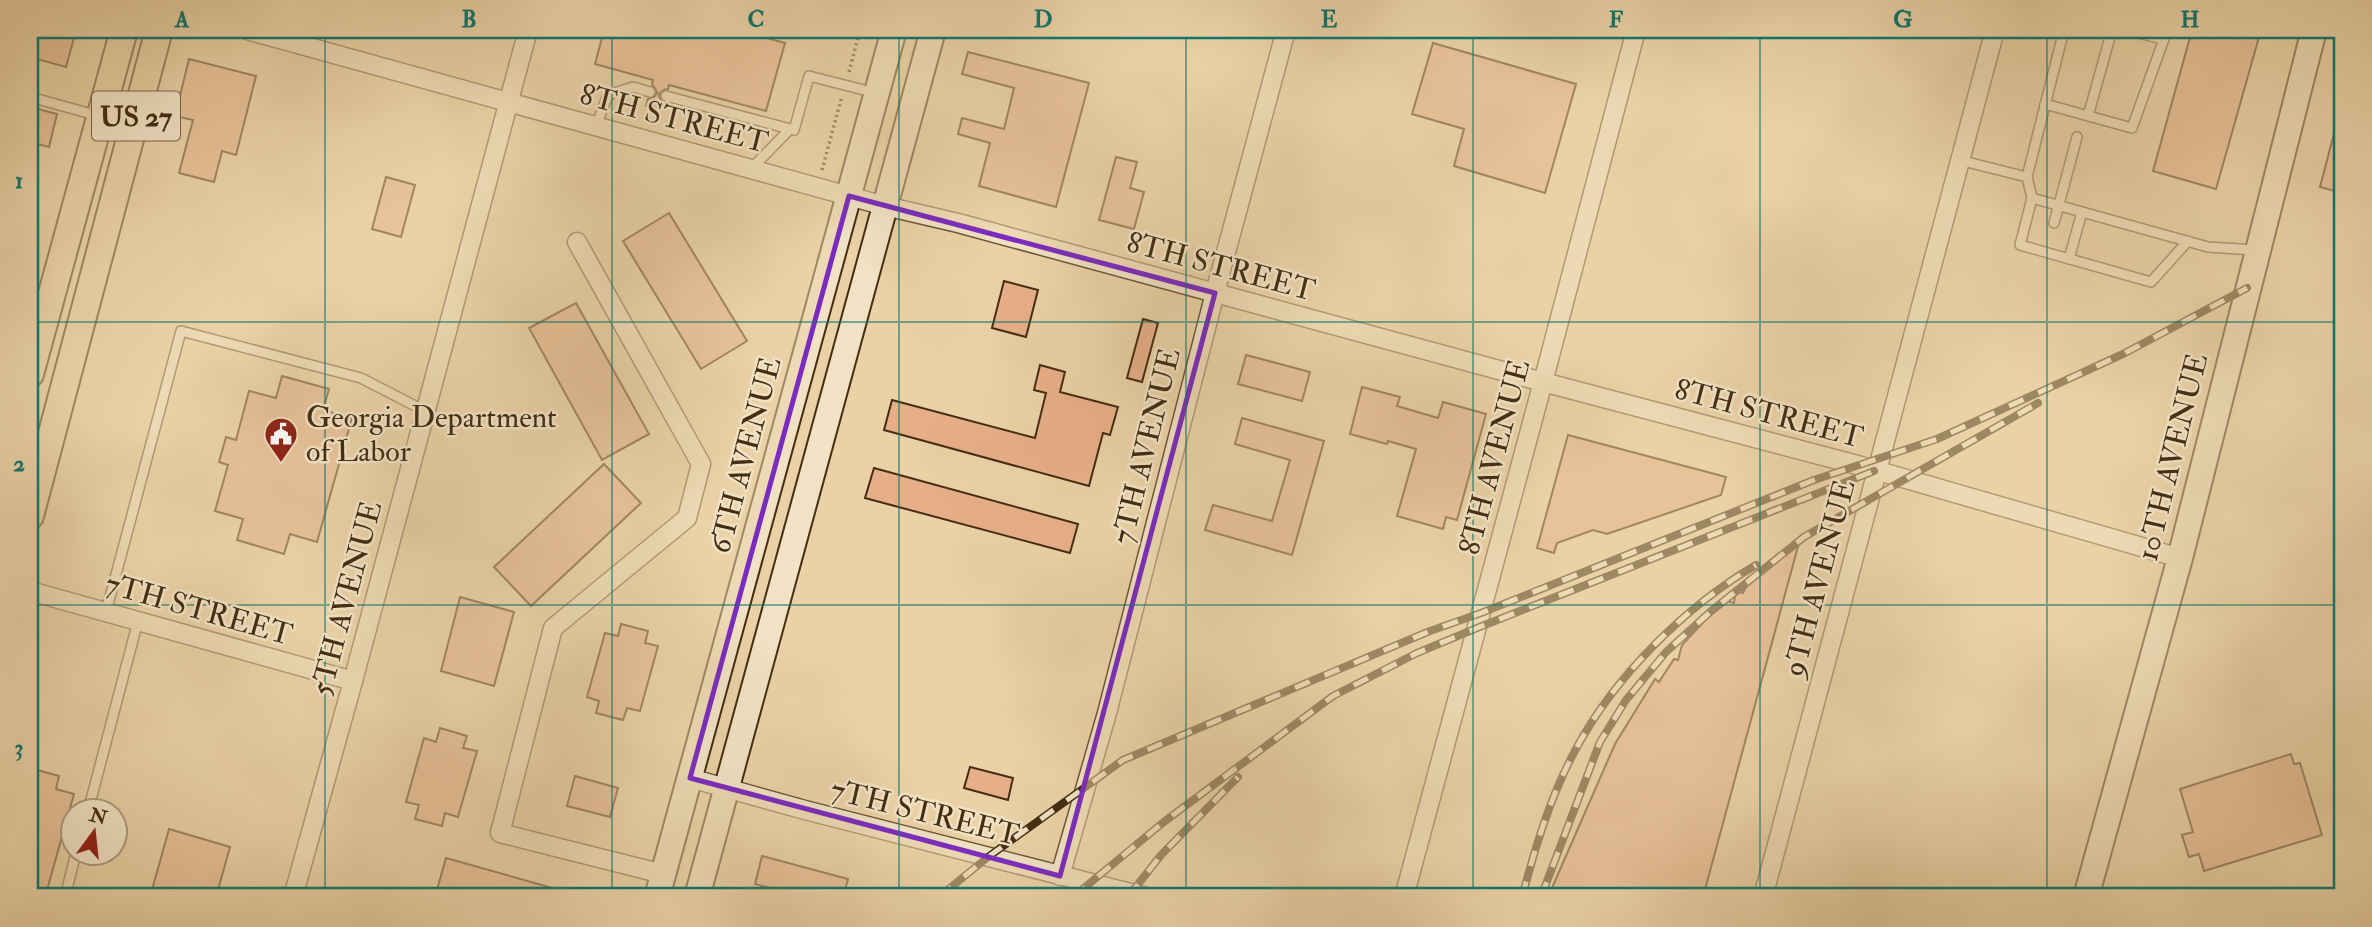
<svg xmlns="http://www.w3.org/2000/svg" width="2372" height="927" font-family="'IM FELL Double Pica',serif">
  <rect width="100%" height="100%" fill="#ead2a6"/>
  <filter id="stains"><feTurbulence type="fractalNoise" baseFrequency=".00286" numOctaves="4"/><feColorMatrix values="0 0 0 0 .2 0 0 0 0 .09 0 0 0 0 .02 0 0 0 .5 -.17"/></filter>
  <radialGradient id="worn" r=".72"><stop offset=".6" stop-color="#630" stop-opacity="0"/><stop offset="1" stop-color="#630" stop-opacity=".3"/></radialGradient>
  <!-- building -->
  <g fill="#e7af89" stroke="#442d12" stroke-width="2">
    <path d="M30 30H61L75 34 66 67 30 57Z"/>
    <path d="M604 30H737L785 43 766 111 669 85 668 89 664 90 659 94 660 98 664 103 662 110 646 106 648 99 654 97 657 93 655 88 652 85 653 80 595 64Z"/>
    <path d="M2192 30H2261L2216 189 2153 171Z"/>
    <path d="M1433 43 1576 84 1545 193 1454 166 1464 129 1412 114Z"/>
    <path d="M968 52 1089 83 1056 207 979 186 990 143 958 134 962 118 1004 129 1014 88 962 74Z"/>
    <path d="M189 59 256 76 236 155 222 151 214 182 179 173 193 120 175 116Z"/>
    <path d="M30 107 57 114 49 147 30 142Z"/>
    <path d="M2337 122 2342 123V193L2320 187Z"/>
    <path d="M1116 157 1137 162 1130 188 1144 192 1134 229 1099 220Z"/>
    <path d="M386 177 415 185 401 237 372 229Z"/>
    <path d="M669 213 747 341 701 369 623 241Z"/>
    <path d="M1004 281 1038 290 1026 337 992 328Z"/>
    <path d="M576 303 649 434 602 460 529 328Z"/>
    <path d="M1143 319 1158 323 1142 382 1127 378Z"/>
    <path d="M1246 355 1310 372 1302 401 1238 384Z"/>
    <path d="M1040 365 1065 372 1060 392 1118 407 1110 435 1103 433 1089 486 884 430 892 400 1035 438 1046 393 1034 390Z"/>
    <path d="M282 376 329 389 323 410 352 418 317 542 290 534 284 554 237 540 243 519 215 511 228 465 219 462 226 437 236 440 249 391 276 398Z"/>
    <path d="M1362 387 1400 397 1397 406 1438 418 1443 402 1486 414 1457 520 1446 517 1443 529 1397 516 1416 449 1388 441 1387 444 1350 434Z"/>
    <path d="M1242 418 1324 441 1292 555 1205 530 1213 505 1272 521 1290 460 1235 444Z"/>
    <path d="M1568 435 1726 477 1721 495 1607 534 1593 530 1557 543 1554 553 1537 548Z"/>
    <path d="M604 464 641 503 531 606 494 567Z"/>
    <path d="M874 468 1078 524 1070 553 865 498Z"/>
    <path d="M1800 539 1703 897H1548L1615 744 1655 679 1659 682 1674 659 1678 660 1682 645 1724 600 1734 603 1736 591 1743 593 1749 581Z"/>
    <path d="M460 597 514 612 494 686 441 671Z"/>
    <path d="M621 624 648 631 645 643 658 646 640 711 627 708 623 720 596 713 599 701 587 697 605 633 618 636Z"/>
    <path d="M440 728 467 736 463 748 477 751 458 817 445 813 442 826 415 819 419 805 406 802 424 738 436 742Z"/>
    <path d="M2291 754 2294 764 2300 763 2322 835 2204 871 2199 854 2189 857 2182 835 2193 832 2180 789Z"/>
    <path d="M970 767 1013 778 1008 800 964 788Z"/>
    <path d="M30 768 59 776 56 789 74 794 45 897H30Z"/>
    <path d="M575 776 618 788 610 817 567 806Z"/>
    <path d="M169 829 230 847 216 897H150Z"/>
    <path d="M762 856 848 879 843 897H803L755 884Z"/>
    <path d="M446 858 570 893 569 897H435Z"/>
  </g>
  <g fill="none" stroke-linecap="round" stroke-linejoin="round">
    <defs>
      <g id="lane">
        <path d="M2124 30 2164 39 2167 30"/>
        <path d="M666 96 794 130 809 76 876 93"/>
        <path d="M30 97 99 116"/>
        <path d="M2045 104 2132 128 2164 39"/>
        <path d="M2088 116 2112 30"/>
        <path d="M596 126 608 95 633 87 650 92"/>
        <path d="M1959 160 2027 177 2032 198 2208 247 2254 250"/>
        <path d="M752 168 790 129"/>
        <path d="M2027 177 2064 30"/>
        <path d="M2032 198 2020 245 2151 282 2188 241"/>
        <path d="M2054 223 2077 137"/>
        <path d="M2069 259 2082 212"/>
        <path d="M106 612 181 331 361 378 425 411"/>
        <path d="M88 811 138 621"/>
        <path d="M65 897 76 853"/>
      </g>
      <g id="street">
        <path d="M247 30 885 206 958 223 1543 382 1861 466 2180 558"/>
        <path d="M577 242 701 464 687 518 553 628 500 833 663 874"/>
        <path d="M30 591 353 681"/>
        <path d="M690 778 805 810 1146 897"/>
        <path d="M1060 876 1107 713 1215 293 1286 30"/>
        <path d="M293 897 353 681 528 30"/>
        <path d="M1404 897 1543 382 1636 30"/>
        <path d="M1763 897 1995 30"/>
      </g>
      <g id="secondary">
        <path d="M657 897 894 30"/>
        <path d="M697 897 933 30"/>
        <path d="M2086 897 2180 558 2314 30"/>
      </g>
      <g id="primary">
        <path d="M30 374 124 30"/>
        <path d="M30 516 159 30"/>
      </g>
    </defs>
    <!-- lane casing -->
    <use href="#lane" stroke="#6e5637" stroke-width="12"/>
    <!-- street casing -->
    <use href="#street" stroke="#6e5637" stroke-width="21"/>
    <!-- secondary casing -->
    <use href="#secondary" stroke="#442d12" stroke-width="28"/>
    <!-- primary casing -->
    <use href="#primary" stroke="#442d12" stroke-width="30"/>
    <!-- path -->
    <g stroke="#442d12" stroke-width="3.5" stroke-dasharray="2 3.5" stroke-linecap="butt">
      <path d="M849 72 860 30"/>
      <path d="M822 170 842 96"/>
    </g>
    <!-- lane -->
    <use href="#lane" stroke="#f1e2c5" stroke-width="9"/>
    <!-- street -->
    <use href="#street" stroke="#f1e2c5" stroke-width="18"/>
    <!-- secondary -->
    <use href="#secondary" stroke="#f1e2c5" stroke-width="24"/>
    <!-- primary -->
    <use href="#primary" stroke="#ead2a6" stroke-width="26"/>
    <defs>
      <g id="rail">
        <path d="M939 897 988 857 1123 760 1430 631 1481 613 1814 480 1937 439 2123 354 2247 288"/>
        <path d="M1073 897 1165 821 1333 696 1417 653 1477 628 1874 471"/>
        <path d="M1128 897 1161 855 1238 777"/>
        <path d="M1522 897C1536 845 1551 794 1577 747 1616 675 1686 606 1756 565"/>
        <path d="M1541 897 1600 742 1626 700 1666 652 1710 612 1804 537 2038 403"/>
      </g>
    </defs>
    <!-- rail casing -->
    <use href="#rail" stroke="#442d12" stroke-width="8"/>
    <!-- rail -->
    <use href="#rail" stroke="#f1e2c5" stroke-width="5" stroke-dasharray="16" stroke-linecap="butt"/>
  </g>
  <!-- marked area -->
  <path d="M0 0H2372V927H0ZM849 196 1215 293 1060 876 690 778Z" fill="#ead2a6" fill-opacity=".55" fill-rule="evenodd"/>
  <path fill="none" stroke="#7b2cbf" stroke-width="5" stroke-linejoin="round" d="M849 196 1215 293 1060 876 690 778Z"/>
  <!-- grid -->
  <path fill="none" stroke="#0f766e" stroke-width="2" stroke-opacity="0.55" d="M325 30V897M612 30V897M899 30V897M1186 30V897M1473 30V897M1760 30V897M2047 30V897M30 322H2342M30 605H2342"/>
  <!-- icons -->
  <defs>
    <symbol id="civic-pin" viewBox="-11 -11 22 30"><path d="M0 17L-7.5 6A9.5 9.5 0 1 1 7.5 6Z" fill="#8f2418" stroke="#f1e2c5"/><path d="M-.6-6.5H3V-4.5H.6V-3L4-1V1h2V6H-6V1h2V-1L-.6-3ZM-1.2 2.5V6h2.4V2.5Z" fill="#fff"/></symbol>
  </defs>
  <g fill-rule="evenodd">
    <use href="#civic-pin" x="262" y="415" width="38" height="52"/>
  </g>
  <g text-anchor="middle" stroke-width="5" stroke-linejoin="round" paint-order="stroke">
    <!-- shield labels -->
    <rect fill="#f1e2c5" stroke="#786348" stroke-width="2" x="92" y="91.5" width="88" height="49" rx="5"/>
    <g font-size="28" font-weight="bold" fill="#442d12">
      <text x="136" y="126">US 27</text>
    </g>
    <!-- street labels -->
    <g font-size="30" fill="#442d12" stroke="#f1e2c5">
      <text transform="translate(674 118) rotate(15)" y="10">8TH STREET</text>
      <text transform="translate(1221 266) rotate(15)" y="10">8TH STREET</text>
      <text transform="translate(1769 413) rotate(15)" y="10">8TH STREET</text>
      <text transform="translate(1146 446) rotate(-76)" y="10">7TH AVENUE</text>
      <text transform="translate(745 455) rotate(-75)" y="10">6TH AVENUE</text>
      <text transform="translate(1494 457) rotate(-75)" y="10">8TH AVENUE</text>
      <text transform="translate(2172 457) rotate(-76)" y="10">10TH AVENUE</text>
      <text transform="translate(1819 578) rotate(-75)" y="10">9TH AVENUE</text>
      <text transform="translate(346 598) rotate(-75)" y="10">5TH AVENUE</text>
      <text transform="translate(199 609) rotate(16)" y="10">7TH STREET</text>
      <text transform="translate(925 812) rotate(14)" y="10">7TH STREET</text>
    </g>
    <!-- poi labels -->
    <g font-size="30" fill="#442d12" stroke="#f1e2c5" text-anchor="start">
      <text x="306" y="427">Georgia Department<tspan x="306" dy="34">of Labor</tspan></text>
    </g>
  </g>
  <!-- margin -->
  <rect width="2372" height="927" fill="none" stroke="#ead2a6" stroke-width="77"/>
  <!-- north arrow -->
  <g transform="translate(94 832) rotate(15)"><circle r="33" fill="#f1e2c5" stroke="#ac9a7d" stroke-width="2"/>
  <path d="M0-5L12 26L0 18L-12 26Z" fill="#8f2418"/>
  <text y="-10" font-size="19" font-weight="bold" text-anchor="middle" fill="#442d12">N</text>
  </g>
  <rect x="38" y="38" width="2296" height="850" fill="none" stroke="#0f766e" stroke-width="2.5"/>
  <g font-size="23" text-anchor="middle" font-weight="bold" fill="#0f766e">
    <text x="182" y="27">A</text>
    <text x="469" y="27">B</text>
    <text x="756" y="27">C</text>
    <text x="1043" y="27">D</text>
    <text x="1329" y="27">E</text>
    <text x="1616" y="27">F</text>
    <text x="1903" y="27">G</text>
    <text x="2190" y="27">H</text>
    <text x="19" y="188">1</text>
    <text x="19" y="471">2</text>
    <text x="19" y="755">3</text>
  </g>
  <rect width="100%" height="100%" filter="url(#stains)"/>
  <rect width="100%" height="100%" fill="url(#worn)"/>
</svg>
